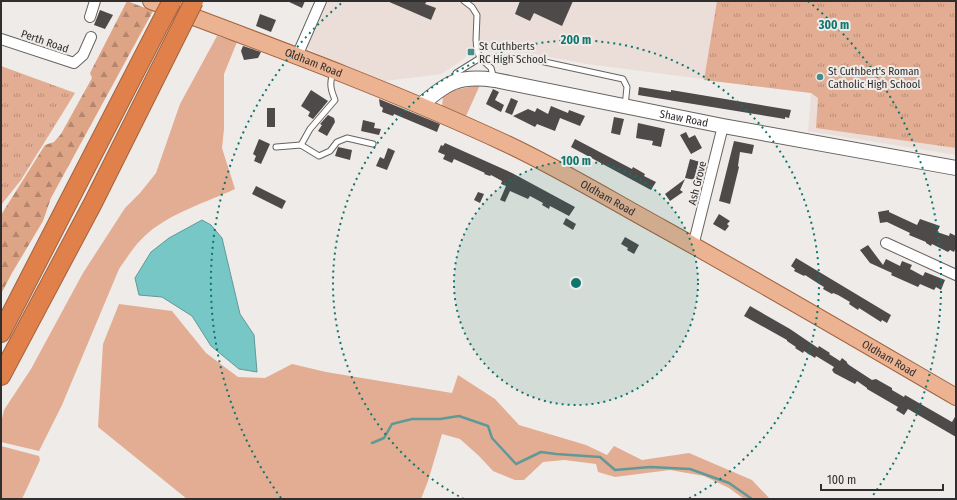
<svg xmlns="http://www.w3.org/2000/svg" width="957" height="500" font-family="'Fira Sans Condensed',sans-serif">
  <defs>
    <pattern id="forest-firs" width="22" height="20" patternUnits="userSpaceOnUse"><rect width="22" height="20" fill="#dea486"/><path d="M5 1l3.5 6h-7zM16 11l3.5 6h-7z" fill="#b4866e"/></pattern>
    <pattern id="park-tufts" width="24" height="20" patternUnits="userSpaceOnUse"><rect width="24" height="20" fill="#e2ad92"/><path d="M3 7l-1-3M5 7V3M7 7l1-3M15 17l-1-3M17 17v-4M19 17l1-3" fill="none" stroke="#b88d78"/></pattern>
  </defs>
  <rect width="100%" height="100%" fill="#efebe8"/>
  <!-- built -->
  <path fill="#ebded8" d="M328 1H956V155L808 131 811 93 587 64 528 53 489 52 473 50 461 61 441 74 385 81 321 56 307 48Z"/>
  <!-- green -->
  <g fill="#e2ad92">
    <path d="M217 36 237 42 224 74V129L222 148 235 189C207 202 171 213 148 233 136 243 128 256 119 269L62 405 39 451 1 442V423L4 410 31 369 83 273 125 208 140 193 156 173 180 104Z"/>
    <path d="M480 85 466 116 442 106 443 97 449 91Z"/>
    <path d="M119 304 172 311 206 353 238 377 265 378 292 364 326 372 452 393 458 375 495 399 519 425 586 445 607 455 614 446 642 460 689 453 752 480 770 499H744L729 488 704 476 670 470 615 477 598 472 596 464 564 460 543 462 524 480H515L493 471 479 456 460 439 442 434 428 481 421 499H187L98 427 103 344Z"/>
    <path d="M1 446 39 456 40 460 22 499H1Z"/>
  </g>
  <!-- forest -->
  <path fill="url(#forest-firs)" d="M127 1 153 11 51 198 43 221 12 273 1 294V215L45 145 54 142 61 134 92 78 90 73Z"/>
  <!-- park -->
  <g fill="url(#park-tufts)">
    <path d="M717 1H956V148L816 128 818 98 811 93 704 80Z"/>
    <path d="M1 66 75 93 21 180 1 205Z"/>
  </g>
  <!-- water -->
  <path fill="#76c7c5" stroke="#619998" d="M202 220 211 225 222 238 240 314 254 335 257 372 239 369 211 346 192 316 162 297 139 295 135 278 151 252 169 238Z"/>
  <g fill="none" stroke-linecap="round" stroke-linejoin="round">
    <!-- stream -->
    <path stroke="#619998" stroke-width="2.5" d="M372 443 384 438 392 424 412 419H440L459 416 488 426 492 438 516 464 541 452 556 454 600 457 615 470 650 467 690 469 729 483 752 499"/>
  </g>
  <!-- building -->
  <g fill="#4e4a49">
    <path d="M287 1H305L302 8Z"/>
    <path d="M387 1H427L425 4 436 8 431 20Z"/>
    <path d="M520 1H573L562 26 534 13 530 21 515 14Z"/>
    <path d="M100 10 113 15 105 29 94 25Z"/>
    <path d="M260 14 276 20 271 32 256 26Z"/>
    <path d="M243 46 261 52 258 58 244 60 241 51Z"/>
    <path d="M639 87 671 92V90L791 110 789 118 785 117V119L638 95Z"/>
    <path d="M493 89 499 92 495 100 504 105 501 112 486 104Z"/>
    <path d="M311 90 328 101 313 119 308 116 310 112 301 106Z"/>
    <path d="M511 98 518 101 512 115 505 112Z"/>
    <path d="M379 99 440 124 437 132 394 114 393 116 382 112 383 108 380 106Z"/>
    <path d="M551 106 568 113 569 110 585 116 580 126 560 118 555 131 537 124 535 127 513 116 528 109 535 112 537 108 548 114Z"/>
    <rect x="267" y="108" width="8" height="19"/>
    <path d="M328 115 334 118 335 122 327 136 318 131 322 125 320 124Z"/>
    <path d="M614 117 624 119 620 135 611 133Z"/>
    <path d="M363 120 375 123 374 128 381 129 379 135 361 131Z"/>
    <path d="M638 123 665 129 661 147 652 145 653 141 636 138Z"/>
    <path d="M686 132 689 138 695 135 702 148 691 154 680 135Z"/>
    <path d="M259 139 270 144 261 164 254 161 256 156 253 154Z"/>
    <path d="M575 139 632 169 633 167 645 174 644 176 656 182 651 190 571 147Z"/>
    <path d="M734 141 754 145 752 154 740 152 738 166 739 167 730 204 719 201Z"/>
    <path d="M445 143 512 173 575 207 569 216 550 206 549 209 542 205 543 203 530 196 528 199 510 191 505 202 500 200 506 186 501 184 502 181 491 175 490 176 484 174 485 173 454 159 452 163 443 159 445 155 438 152 441 145 443 146Z"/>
    <path d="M338 147 352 150 350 160 335 156Z"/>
    <path d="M388 148 395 151 387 170 376 166 380 157 384 159Z"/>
    <path d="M690 159 700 162 695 180 685 178Z"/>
    <path d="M685 179 680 190 683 192 670 201 665 194Z"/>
    <path d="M256 186 286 201 282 209 252 194Z"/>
    <path d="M478 192 484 194 480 203 474 200Z"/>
    <path d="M889 210V212L917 225 920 219 940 226 937 232 949 236 950 233 956 236V247L954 252 950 250 948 252 932 244 931 246 926 243V242L909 235 910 233 887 222 880 223 878 212Z"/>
    <path d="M719 214 730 221 727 224 729 226 725 231 713 224Z"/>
    <path d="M566 218 576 224 573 230 563 224Z"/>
    <path d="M625 237 639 245 634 254 627 250 628 248 621 244Z"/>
    <path d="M868 245 883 265 886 259 900 266 902 261 912 265 910 269 923 276 925 272 945 280 941 290 936 287 934 290 920 284 918 287 891 275 892 273 870 263 860 250Z"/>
    <path d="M796 258 891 315 887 323 882 320 881 322 859 308 858 310 849 304 850 302 838 295 833 293 832 294 823 289 824 287 819 284 805 275 804 276 794 271 795 269 791 266Z"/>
    <path d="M750 306 790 329 818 348 819 346 830 353 829 354 840 361 842 358 847 362V363L849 365 872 380 876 379 892 388V390L904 397 905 395 952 422 956 415V437L908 409 904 415 896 410 898 407 867 389V388L857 381 855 384 834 373 832 370 834 367 816 356 815 358 804 351 803 353 795 348 796 347 787 341V340L744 316Z"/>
  </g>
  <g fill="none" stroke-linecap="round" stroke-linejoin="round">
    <defs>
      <g id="lane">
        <path d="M464 1 472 7 477 15 476 40 477 50 480 58 491 68 494 79"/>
        <path d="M454 81 456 73 480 58 531 59 623 79 627 87 625 106"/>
        <path d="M301 145 310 129 335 100C331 90 329 84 333 73"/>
        <path d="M276 147 301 145 319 156 330 151 337 142 347 138 373 144"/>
      </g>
      <g id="street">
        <path d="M90 17 95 1"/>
        <path d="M1 39 74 63 83 55 91 37"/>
        <path d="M297 56 321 1"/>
        <path d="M886 243 956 275"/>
        <path d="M693 246 723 126"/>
      </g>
      <g id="secondary">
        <path id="s1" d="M420 106C447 82 459 75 495 80L723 126 956 168"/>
      </g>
      <g id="primary">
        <path id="s2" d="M151 1C271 46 391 90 507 144 560 169 611 200 662 228 761 283 858 340 956 397"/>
      </g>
      <g id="highway">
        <path d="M1 333 164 16"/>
        <path d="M1 376 93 203 183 23"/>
      </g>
    </defs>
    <!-- lane casing -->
    <use href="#lane" stroke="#676361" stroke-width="7"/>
    <!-- street casing -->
    <use href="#street" stroke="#676361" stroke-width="12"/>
    <!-- secondary casing -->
    <use href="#secondary" stroke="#676361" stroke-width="16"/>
    <!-- primary casing -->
    <use href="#primary" stroke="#a26340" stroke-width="18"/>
    <!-- highway casing -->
    <use href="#highway" stroke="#a26340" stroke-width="20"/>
    <!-- lane -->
    <use href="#lane" stroke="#fff" stroke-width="5"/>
    <!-- street -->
    <use href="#street" stroke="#fff" stroke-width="10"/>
    <!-- secondary -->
    <use href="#secondary" stroke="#fff" stroke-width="14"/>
    <!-- primary -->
    <use href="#primary" stroke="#ecb392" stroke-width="16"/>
    <!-- highway -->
    <use href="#highway" stroke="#e0804a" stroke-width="18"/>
    <defs>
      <g id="highway-bridge">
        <path d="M164 16 172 1"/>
        <path d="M183 23 194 1"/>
      </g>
    </defs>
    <!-- highway-bridge casing -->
    <use href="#highway-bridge" stroke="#a26340" stroke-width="20" stroke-linecap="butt"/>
    <!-- highway-bridge -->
    <use href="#highway-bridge" stroke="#e0804a" stroke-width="18"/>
  </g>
  <!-- distance rings -->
  <circle cx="576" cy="283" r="122" fill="#0f766e" fill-opacity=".12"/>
  <g fill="none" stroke="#0f766e" stroke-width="2" stroke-dasharray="2 4">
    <circle cx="576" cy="283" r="122"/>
    <path d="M464 499A243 243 0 1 1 688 499"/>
    <path d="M281 498A365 365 0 0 1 344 1M808 1A365 365 0 0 1 871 498"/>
  </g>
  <!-- markers -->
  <g fill="#458d8b" stroke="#efebe8" stroke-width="1.5">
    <rect x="467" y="48" width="8" height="8" rx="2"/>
    <circle cx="820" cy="77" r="4"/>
  </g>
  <g text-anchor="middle" stroke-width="4" stroke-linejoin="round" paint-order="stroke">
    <!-- street labels -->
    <g font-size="11" fill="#302e2e" stroke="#efebe8">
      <text transform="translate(45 41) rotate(19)" y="4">Perth Road</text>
      <text dy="4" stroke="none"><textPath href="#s2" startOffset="174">Oldham Road</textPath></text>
      <text dy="4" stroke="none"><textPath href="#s1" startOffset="276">Shaw Road</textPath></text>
      <text transform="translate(697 183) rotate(-76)" y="4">Ash Grove</text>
      <text dy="4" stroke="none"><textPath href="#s2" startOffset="498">Oldham Road</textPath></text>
      <text dy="4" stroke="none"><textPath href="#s2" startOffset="822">Oldham Road</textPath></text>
    </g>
    <!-- poi labels -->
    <g font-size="11" fill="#302e2e" stroke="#efebe8" text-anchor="start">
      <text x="479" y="50">St Cuthberts<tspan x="479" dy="13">RC High School</tspan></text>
      <text x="828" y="75">St Cuthbert's Roman<tspan x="828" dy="13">Catholic High School</tspan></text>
    </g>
  </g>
  <circle cx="576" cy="283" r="6" fill="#0f766e" stroke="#efebe8" stroke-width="2"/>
  <g font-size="12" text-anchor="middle" font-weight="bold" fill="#0f766e" stroke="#efebe8" stroke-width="4" stroke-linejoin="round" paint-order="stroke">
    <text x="834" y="29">300 m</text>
    <text x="576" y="44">200 m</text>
    <text x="576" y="165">100 m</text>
  </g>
  <!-- border -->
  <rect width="957" height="500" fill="none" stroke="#302e2e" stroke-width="4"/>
  <!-- scale -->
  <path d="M821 484v6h122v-6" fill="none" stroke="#302e2e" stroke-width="2"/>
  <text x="827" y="484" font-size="12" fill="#302e2e" stroke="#efebe8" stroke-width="3" paint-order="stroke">100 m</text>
</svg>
